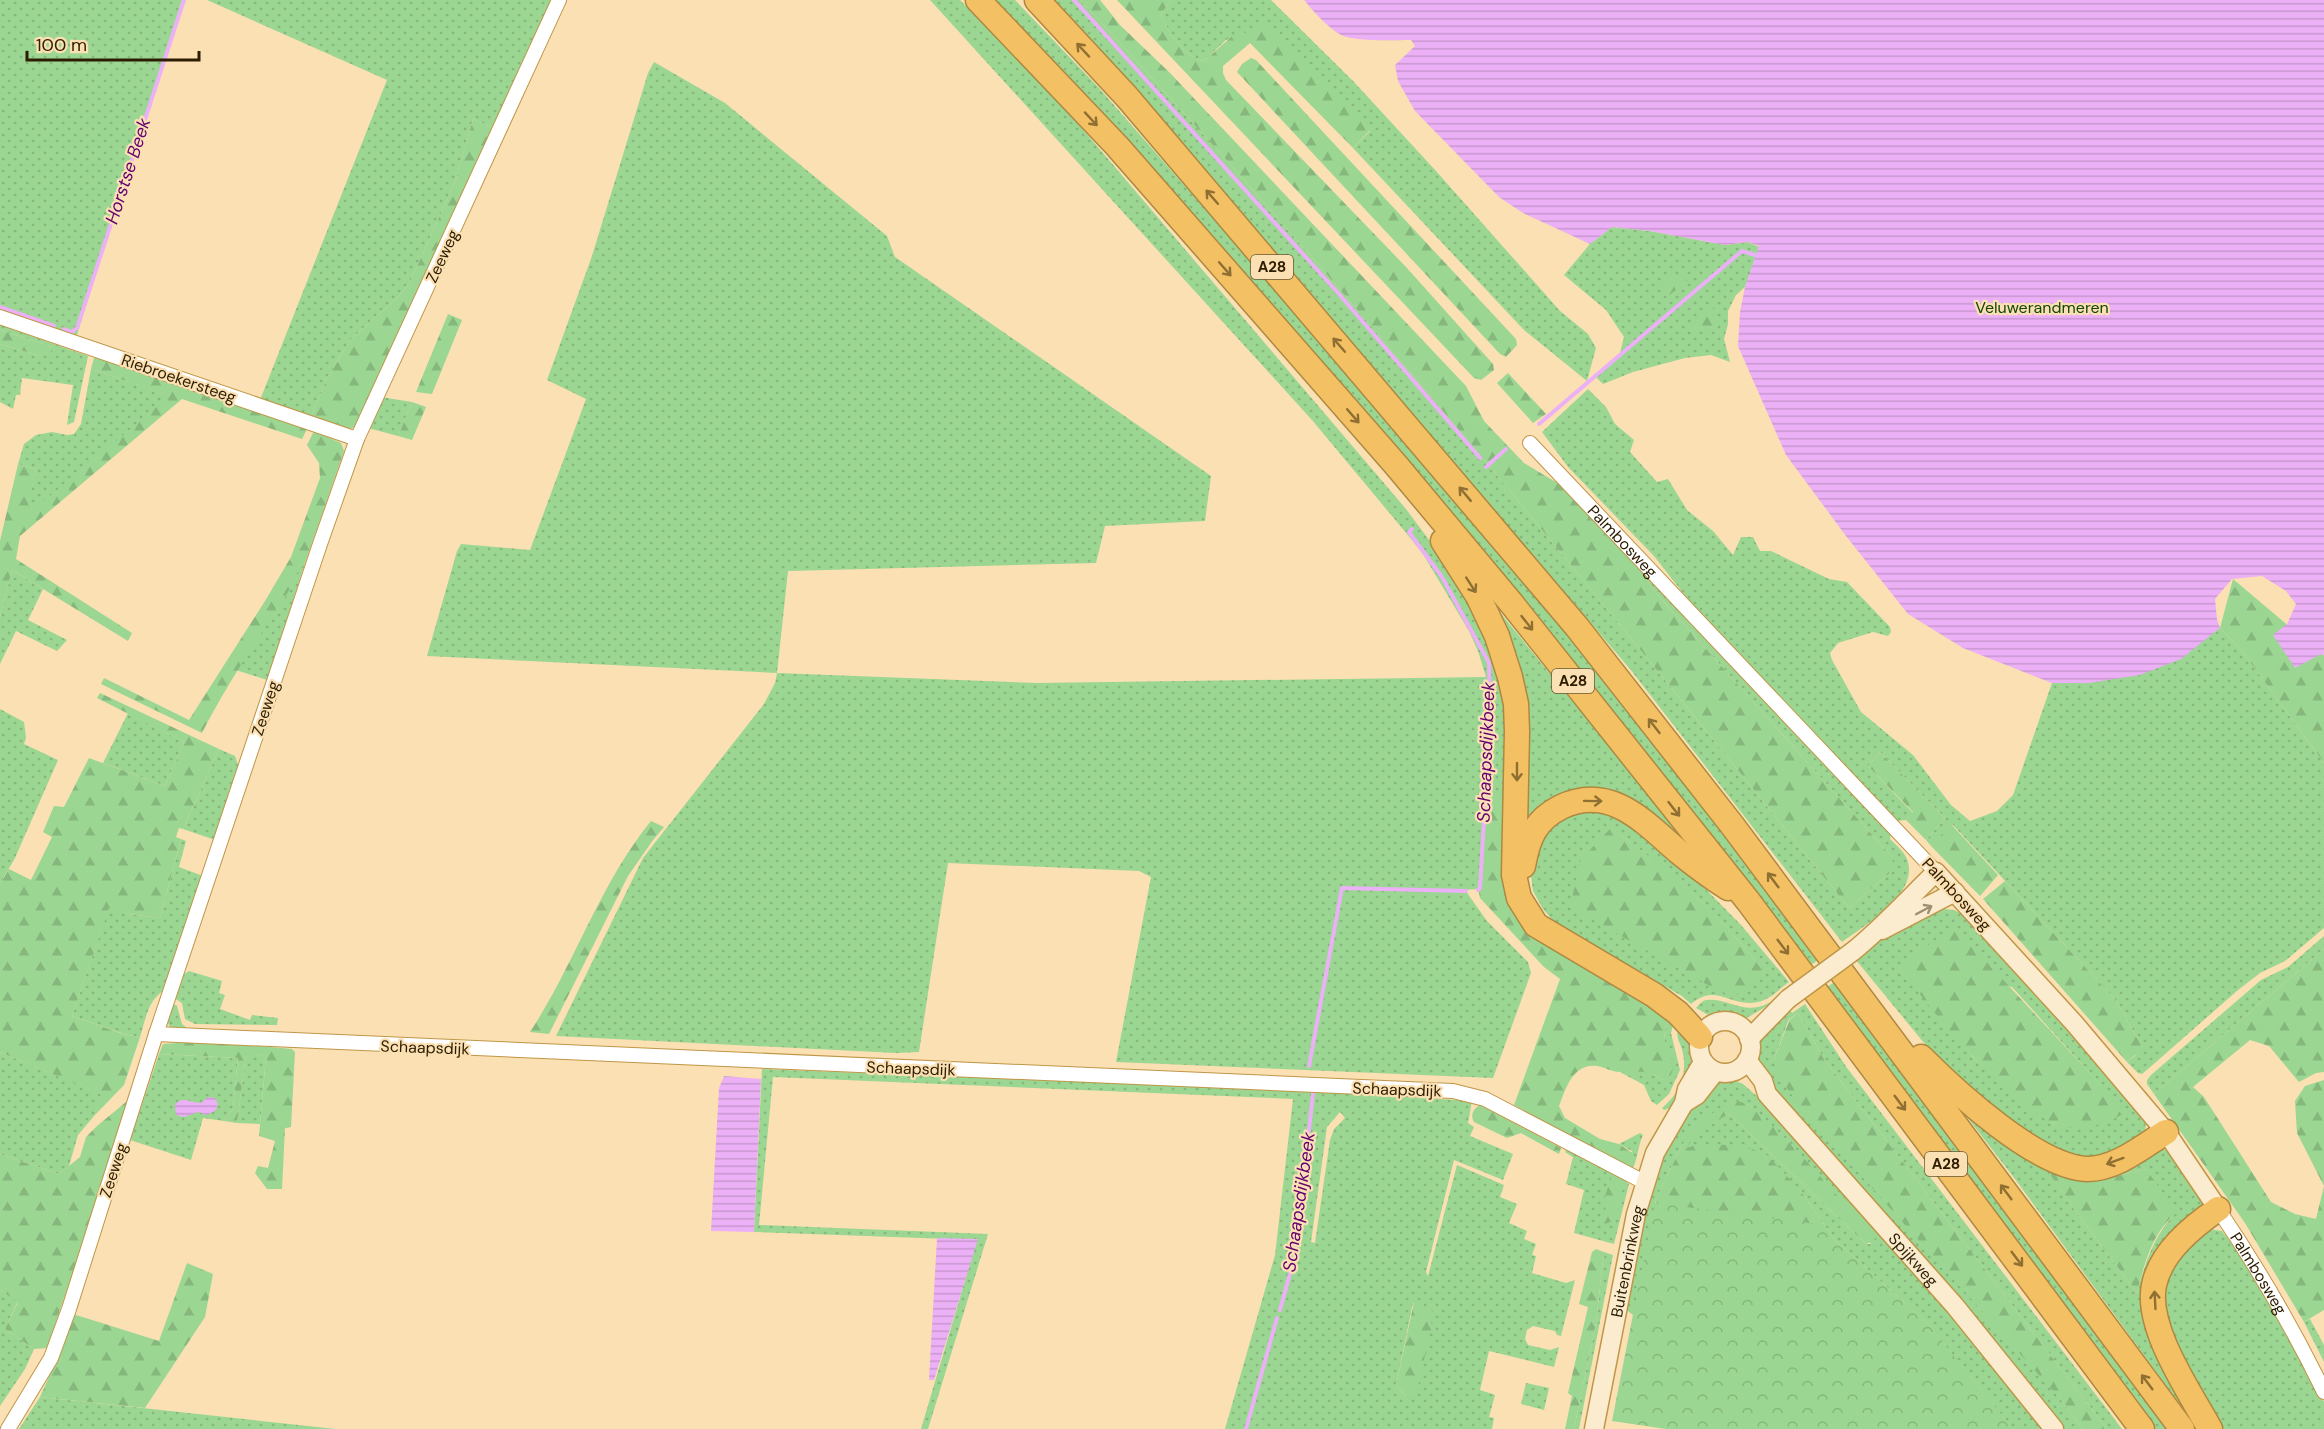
<svg xmlns="http://www.w3.org/2000/svg" width="2324" height="1429" font-family="'DM Sans',sans-serif">
  <defs>
    <pattern id="grass-dots" width="8" height="8" patternUnits="userSpaceOnUse" patternTransform="scale(1.5)"><rect width="8" height="8" fill="#9bd692"/><path d="M2 2h.1M6 6h.1" fill="none" stroke="#86b77c" stroke-width="1.8" stroke-linecap="round"/></pattern>
    <pattern id="forest-firs" width="22" height="20" patternUnits="userSpaceOnUse" patternTransform="scale(1.5)"><rect width="22" height="20" fill="#9bd692"/><path d="M5 1l3.5 6h-7zM16 11l3.5 6h-7z" fill="#86b77c"/></pattern>
    <pattern id="park-crowns" width="20" height="18" patternUnits="userSpaceOnUse" patternTransform="scale(1.5)"><rect width="20" height="18" fill="#9bd692"/><path d="M2 6a3 3 0 1 1 6 0M12 15a3 3 0 1 1 6 0" fill="none" stroke="#86b77c"/></pattern>
    <pattern id="water-rules" width="6" height="5" patternUnits="userSpaceOnUse" patternTransform="scale(1.5)"><rect width="6" height="5" fill="#ebb0f6"/><path d="M0 2.5h6" fill="none" stroke="#ca97d1"/></pattern>
  </defs>
  <rect width="100%" height="100%" fill="#fbe0b3"/>
  <!-- grass -->
  <g fill="url(#grass-dots)" fill-rule="evenodd">
    <path d="M0 0H182L76 338 0 313Z"/>
    <path d="M207 0H555L495 129 473 119 455 182 410 282 398 297 351 339 327 378 310 419 260 400 387 80Z"/>
    <path d="M930 0H960L1074 119 1406 509 1447 564 1487 629 1504 686 1508 797H1486L1478 889 1465 890 1487 921 1528 962 1531 973 1493 1078 1116 1062 1151 877 1139 871 948 863 919 1052 896 1053 556 1036 643 858 764 704 775 683 777 673 427 656 457 551 461 544 530 550 586 399 547 380 592 256 648 73 654 62 725 103 887 236 895 257 1211 476 1205 521 1105 526 1096 563 788 571 777 673 1037 683 1486 677 1478 651 1469 631 1423 554 1407 534 1312 420Z"/>
    <path d="M985 0H1015L1099 88 1451 490 1644 726 1822 957 1808 967Z"/>
    <path d="M1047 0H1080C1352 290 1600 599 1849 908L1892 871V857L1656 593 1635 562 1891 833 1890 839C1896 845 1903 851 1906 857 1923 892 1865 925 1842 942L1630 669 1295 277Z"/>
    <path d="M1171 0H1271L1354 82 1436 171 1560 311 1588 334 1596 348 1587 381 1524 330 1353 148 1370 131 1245 33 1226 40 1204 61C1185 58 1167 31 1161 14Z"/>
    <path d="M1612 227 1650 231 1725 245 1748 242 1759 247 1745 287 1736 295 1728 311V324L1724 339 1730 362 1711 355 1685 358 1633 372 1603 384 1594 375 1620 353 1624 337 1606 310 1564 275 1590 244Z"/>
    <path d="M0 325 88 356 74 422 67 425 73 385 22 378 20 395H16L13 409 0 402V344L37 355 53 347 0 330Z"/>
    <path d="M91 369 171 396 25 517 36 469 18 464 24 444 36 435 52 432 67 435 74 434 81 424Z"/>
    <path d="M1588 389 1606 407 1615 424 1634 440 1630 452 1657 482 1668 479 1687 510 1713 531 1733 555 1741 537H1753L1760 551H1771L1829 579 1847 582 1890 627 1891 632 1888 636 1873 632 1838 643 1830 653 1832 660 1861 712 1913 755 1951 805 1970 821 1997 811 2013 795 2052 683H2089L2220 628 2242 651 2324 763V928L2285 961 2260 973 2238 990 2148 1069 2142 1074 2138 1073 2127 1062 2135 1056 2142 1046 2115 999 1952 824 1931 846 1926 840 1945 818 1880 752 1868 766 1913 813 1906 820 1896 821 1698 612 1654 556 1568 467 1542 432Z"/>
    <path d="M381 397 412 402 398 436 368 428Z"/>
    <path d="M305 563 267 680 236 670 286 595 296 572Z"/>
    <path d="M12 570 43 589 28 620 67 640 57 651 16 631 0 664V617Z"/>
    <path d="M1471 577 1640 784 1709 873 1586 796 1519 850 1522 723Z"/>
    <path d="M0 709 24 722 26 738 24 744 58 760 15 858 0 884Z"/>
    <path d="M128 713 184 742 165 786 103 763Z"/>
    <path d="M219 749 235 756 239 768 215 840 183 829Z"/>
    <path d="M1590 810 1612 814 1670 853 1741 925 1789 982C1779 989 1771 999 1758 1002 1730 1008 1717 982 1691 1004L1682 996 1558 926 1543 909 1533 891 1530 868 1542 833 1570 814ZM1611 828C1670 871 1717 912 1762 969Z"/>
    <path d="M181 839 186 841 179 867 203 876 166 989C148 999 146 1018 140 1037L124 1034 72 1016 109 907 129 914 160 918Z"/>
    <path d="M1945 909 1954 910 1968 917 2063 1019 2146 1122 2145 1132 2106 1159 2055 1154 1947 1071 1856 960C1881 939 1912 914 1945 909ZM1898 966 2012 987 2125 1112 2118 1116 2055 1124 2039 1115 2013 1095 1973 1057Z"/>
    <path d="M2324 936V949L2154 1094 2147 1084V1080L2151 1075 2261 980 2288 967Z"/>
    <path d="M189 971 222 981 219 993 225 995 220 1009 250 1020 252 1015 278 1018 277 1025 195 1024 185 1019 182 1003 174 998 181 976Z"/>
    <path d="M1839 979 2172 1429H2150L1827 987Z"/>
    <path d="M1783 993 1767 1006 1745 1019 1712 1017 1696 1008C1699 1005 1702 1000 1707 1000 1724 998 1740 1011 1758 1007 1768 1005 1775 999 1783 993Z"/>
    <path d="M172 1003 177 1006 182 1024 192 1032 170 1027 167 1021Z"/>
    <path d="M1805 1004 1847 1068 2122 1429H2107L1824 1059 1798 1013 1789 1019 1774 1059 2062 1401 2083 1429H2062L1786 1107 1755 1061 1758 1039 1788 1008 1792 1013Z"/>
    <path d="M1668 1010 1673 1025 1671 1033 1680 1070 1669 1094 1657 1105 1651 1101 1644 1085 1620 1072 1646 1071 1664 1080 1666 1047 1664 1039Z"/>
    <path d="M1679 1027 1694 1039 1695 1060 1672 1107 1664 1110 1662 1108C1681 1092 1688 1073 1682 1049 1679 1041 1675 1035 1679 1027Z"/>
    <path d="M0 1052 102 1094 94 1116 78 1135 69 1166 59 1174 0 1154Z"/>
    <path d="M159 1054 238 1058 233 1108 224 1121 203 1118 191 1160 130 1140Z"/>
    <path d="M246 1054 266 1056 260 1124 237 1123Z"/>
    <path d="M762 1069 1309 1091 1472 1101 1468 1123 1474 1127 1470 1136 1513 1154 1503 1180 1454 1160 1426 1272 1428 1276 1457 1165 1504 1185 1500 1197 1517 1204 1509 1223 1527 1231 1524 1239 1536 1244 1532 1255 1536 1256 1532 1273 1566 1283 1575 1280 1561 1336 1557 1335 1555 1331 1533 1326 1527 1330 1525 1339 1528 1345 1550 1350 1559 1347 1554 1367 1489 1351 1480 1390 1495 1395 1489 1417 1494 1418 1492 1429H1225L1275 1255 1293 1099 773 1077 759 1225 988 1234 928 1429H921L977 1240 754 1232ZM1340 1112 1345 1118 1334 1129 1330 1140 1315 1243 1311 1242 1327 1127ZM1413 1303 1432 1311 1406 1396 1396 1386Z"/>
    <path d="M1722 1079 1736 1081 1743 1084 1768 1106 1893 1244 2045 1429H2013L1927 1323 1835 1240 1800 1190 1685 1148 1700 1130 1729 1114 1866 1244H1871L1792 1145 1749 1105 1731 1101 1682 1145 1656 1199 1655 1203 1697 1272 1633 1315 1624 1308C1631 1273 1635 1236 1645 1203 1655 1172 1670 1142 1688 1115 1697 1101 1707 1086 1722 1079Z"/>
    <path d="M1940 1082 2051 1166 2160 1148 2168 1151 2203 1199 2205 1203 2149 1288 2198 1429 2015 1179ZM2146 1169 2172 1217C2152 1239 2145 1265 2137 1293L2071 1205 2048 1171 2087 1180 2105 1179Z"/>
    <path d="M1640 1133 1643 1135C1638 1146 1638 1157 1633 1168H1629L1633 1156 1632 1151 1619 1144Z"/>
    <path d="M1567 1149 1620 1176 1629 1184 1614 1244 1574 1233 1584 1190 1566 1184 1573 1157 1565 1152Z"/>
    <path d="M2209 1229 2222 1231 2237 1250 2281 1320 2324 1402V1429H2217L2165 1322V1286L2172 1267 2182 1251Z"/>
    <path d="M1604 1252 1613 1255 1579 1429H1574L1596 1323Z"/>
    <path d="M0 1290 18 1301 5 1329 34 1349 25 1369 0 1406Z"/>
    <path d="M2310 1319 2324 1345V1362L2304 1322Z"/>
    <path d="M1526 1383 1549 1388 1544 1410 1521 1404Z"/>
    <path d="M40 1397 336 1429H19Z"/>
  </g>
  <!-- forest -->
  <g fill="url(#forest-firs)">
    <path d="M1080 0H1100L1120 25 1170 73 1466 386 1484 421 1524 463 1559 484 1577 502 1635 562 1656 593 1892 857 1894 866 1892 871 1849 908C1600 599 1352 290 1080 0Z"/>
    <path d="M1117 0H1171L1161 14C1167 31 1185 58 1204 61L1238 31 1245 33 1258 23 1268 25 1370 130 1353 148 1250 43 1223 66V73L1226 80 1406 267 1493 364 1494 370 1481 380 1474 378Z"/>
    <path d="M1251 58 1256 60 1516 339 1517 345 1506 357 1500 354 1237 72 1242 64Z"/>
    <path d="M473 119 495 129 356 427 345 430 310 419 327 378 351 339 398 297 410 282 455 182Z"/>
    <path d="M1670 274 1679 275 1688 281 1668 296 1661 290C1660 282 1663 278 1670 274Z"/>
    <path d="M1712 307 1717 313C1717 329 1703 332 1690 328L1688 326Z"/>
    <path d="M448 314 462 320 432 394 416 392Z"/>
    <path d="M0 330 53 347V349L49 354 37 355 0 344Z"/>
    <path d="M100 357 307 429 302 439 182 399 20 536 16 559 132 633 128 641 12 570 0 617V541L18 464 36 469 26 516 170 396 91 369 94 358Z"/>
    <path d="M1508 373 1546 414 1533 423 1497 383Z"/>
    <path d="M412 402 426 407 412 440 398 436Z"/>
    <path d="M314 431 341 443 344 451 305 563C294 573 292 587 284 599 255 643 226 686 202 733L101 684 104 678 189 720 265 601 291 557 320 478 319 463 307 445Z"/>
    <path d="M2233 579 2324 656V763L2242 651 2220 628Z"/>
    <path d="M100 693 219 749 183 829 179 828 176 837 181 839 160 918 129 914 109 908 72 1016 123 1034 140 1037 124 1085 94 1116 101 1094 0 1052V884L9 869 31 880 52 837 43 832 54 806 64 807 89 758 165 786 184 742 97 698Z"/>
    <path d="M1880 752 1945 818 1926 840 1906 820 1913 812 1868 766Z"/>
    <path d="M1486 796 1508 797 1512 903 1668 1010 1664 1039 1674 1065 1670 1078 1664 1080C1644 1069 1642 1072 1620 1072 1612 1072 1604 1067 1597 1066 1573 1063 1566 1088 1559 1106L1565 1118 1600 1139 1619 1144 1634 1154 1629 1168 1514 1105 1560 979 1544 967 1480 898 1478 889Z"/>
    <path d="M651 821 664 827 653 840 628 876 549 1034 530 1032C575 964 599 885 651 821Z"/>
    <path d="M1951 824 1998 875 1980 896 1931 846Z"/>
    <path d="M1611 828C1671 871 1716 911 1762 969 1754 980 1742 994 1729 997L1570 907 1581 859Z"/>
    <path d="M2005 881 2115 999 2142 1046 2140 1051 2127 1062 1983 899Z"/>
    <path d="M1954 927 2126 1112C2109 1123 2085 1131 2065 1127 2015 1117 1929 1007 1898 966Z"/>
    <path d="M2324 949V1072L2316 1073 2299 1082 2269 1046 2250 1040 2193 1087 2204 1097 2271 1202 2295 1214 2316 1219 2324 1186 2297 1133 2295 1101 2305 1086 2324 1080V1310L2304 1322 2245 1223 2154 1094Z"/>
    <path d="M1798 1013 1824 1059 2107 1429H2083L2062 1401 1799 1106 1779 1076 1774 1059 1790 1019Z"/>
    <path d="M208 1041 292 1049 295 1052 291 1127 285 1128 282 1189H267L255 1173 258 1166 268 1168 275 1141 259 1136 266 1056 246 1055 237 1123 224 1121 233 1108 238 1058 159 1054 163 1044Z"/>
    <path d="M132 1097 47 1348 34 1349 5 1329 18 1302 0 1290V1154L59 1174 80 1157 86 1137 97 1126Z"/>
    <path d="M1731 1101H1738L1749 1105 1764 1118 1792 1145 1875 1238 1874 1241 1866 1244 1729 1114 1701 1130 1686 1148 1700 1144 1727 1145 1752 1149 1767 1155 1800 1190 1835 1240 1927 1323 2013 1429 1708 1273 1642 1269 1656 1199 1682 1145 1696 1124Z"/>
    <path d="M1480 1105 1561 1148 1559 1154 1521 1133 1507 1138 1474 1122C1470 1115 1473 1109 1480 1105Z"/>
    <path d="M2146 1169 2177 1213C2152 1231 2144 1266 2137 1293L2071 1205 2047 1170 2087 1180 2105 1179Z"/>
    <path d="M1612 1176 1624 1184C1620 1197 1619 1228 1601 1223L1608 1200 1604 1199Z"/>
    <path d="M1596 1249 1604 1252 1596 1323 1574 1429H1565L1572 1396 1568 1393 1588 1307 1579 1304 1592 1252Z"/>
    <path d="M187 1263 213 1274 205 1317 145 1408 40 1397 58 1357 73 1314 159 1341Z"/>
    <path d="M1414 1302 1432 1311 1431 1329 1415 1399 1406 1396 1396 1386Z"/>
  </g>
  <!-- park -->
  <path fill="url(#park-crowns)" d="M1655 1203 1816 1224 1927 1323 2013 1429H1666L1612 1421Z"/>
  <!-- water -->
  <g fill="url(#water-rules)">
    <path d="M1304 0H2324V656L2321 654 2295 668 2273 635 2287 624 2296 604 2286 591 2262 576 2232 579 2215 599 2217 619 2220 628 2181 659 2140 675 2089 683H2052L1963 648 1908 614 1846 536 1786 455 1738 346 1740 312 1745 287 1759 246 1748 242 1725 245 1650 231 1612 227 1590 244 1523 213 1499 197 1415 111 1398 81 1395 65 1415 46 1411 40C1395 40 1355 42 1341 35 1327 27 1314 12 1304 0Z"/>
    <path d="M724 1076 761 1079 754 1232 711 1231 719 1088Z"/>
    <path d="M208 1097 215 1098 218 1104 216 1110 207 1115 198 1112 184 1117 176 1115 175 1105C182 1095 191 1103 201 1103Z"/>
    <path d="M937 1238 978 1239 934 1380H929Z"/>
  </g>
  <g fill="none" stroke-linecap="round" stroke-linejoin="round">
    <!-- stream -->
    <g stroke="#ebb0f6" stroke-width="4">
      <path d="M1074 0 1339 294 1480 458"/>
      <path d="M0 307 54 326"/>
      <path d="M64 329 72 332 77 328 184 0"/>
      <path d="M1539 424 1742 251 1755 255"/>
      <path d="M1486 467 1506 449"/>
      <path d="M1412 529 1409 532 1442 577 1489 663 1490 718 1480 888 1478 890"/>
      <path d="M1309 1066 1342 888 1466 891"/>
      <path d="M1280 1310 1295 1255 1313 1094"/>
      <path d="M1246 1429 1277 1318"/>
    </g>
    <defs>
      <g id="street">
        <path d="M0 317 357 439"/>
        <path id="s1" d="M1530 443 1936 872"/>
        <path d="M156 1034 1453 1091 1485 1099 1644 1182"/>
        <path id="s2" d="M2218 1209C2258 1268 2293 1328 2324 1392"/>
        <path d="M8 1429 51 1358 69 1309 156 1034 320 544 357 439 559 0"/>
      </g>
      <g id="secondary">
        <path d="M1882 930 1955 892"/>
        <path d="M1852 952C1882 928 1908 899 1936 872L2074 1023 2166 1132 2218 1209"/>
        <circle cx="1725" cy="1047" r="26"/>
        <path d="M1749 1039 1788 999"/>
        <path id="s3" d="M1747 1060 1763 1081 1767 1094 1955 1306 2054 1429"/>
        <path d="M1684 1103 1697 1095 1715 1072"/>
        <path id="s4" d="M1594 1429 1636 1214 1655 1153 1684 1103 1687 1089 1703 1062"/>
      </g>
      <g id="highway">
        <path d="M978 0 1117 146 1396 465 1512 604 1748 901 2142 1429"/>
        <path d="M1037 0 1127 97 1577 627 1732 825 2182 1429"/>
        <path d="M1443 541 1478 596 1497 636 1510 677 1516 704 1517 732 1514 875 1519 898 1536 925 1654 995 1678 1013 1700 1037"/>
        <path d="M1523 866C1528 838 1535 820 1561 807 1611 783 1645 823 1680 853 1696 866 1711 877 1728 888"/>
        <path d="M1921 1057C1956 1092 2037 1167 2087 1169 2116 1169 2142 1147 2166 1132"/>
        <path d="M2210 1429C2190 1392 2145 1328 2154 1285 2161 1252 2192 1227 2218 1209"/>
      </g>
    </defs>
    <!-- street casing -->
    <use href="#street" stroke="#c09647" stroke-width="16"/>
    <!-- secondary casing -->
    <use href="#secondary" stroke="#c09647" stroke-width="21"/>
    <!-- highway casing -->
    <use href="#highway" stroke="#ae8841" stroke-width="27"/>
    <!-- street -->
    <use href="#street" stroke="#fff" stroke-width="14"/>
    <!-- secondary -->
    <use href="#secondary" stroke="#fbecd0" stroke-width="18"/>
    <!-- highway -->
    <use href="#highway" stroke="#f3c164" stroke-width="24"/>
    <defs>
      <path id="secondary-bridge" d="M1788 999 1852 952"/>
    </defs>
    <!-- secondary-bridge casing -->
    <use href="#secondary-bridge" stroke="#c09647" stroke-width="21" stroke-linecap="butt"/>
    <!-- secondary-bridge -->
    <use href="#secondary-bridge" stroke="#fbecd0" stroke-width="18"/>
  </g>
  <!-- one-way arrows -->
  <defs><path id="oneway-shaft" d="M-6 0H5M1.5-3L5.5 0L1.5 3" fill="none" stroke-width="1.6" stroke-linecap="round" stroke-linejoin="round" transform="scale(1.5)"/></defs>
  <g stroke="#906f32">
    <use href="#oneway-shaft" transform="translate(1083 50) rotate(-133)"/>
    <use href="#oneway-shaft" transform="translate(1091 119) rotate(47)"/>
    <use href="#oneway-shaft" transform="translate(1212 197) rotate(-131)"/>
    <use href="#oneway-shaft" transform="translate(1225 269) rotate(49)"/>
    <use href="#oneway-shaft" transform="translate(1339 345) rotate(-131)"/>
    <use href="#oneway-shaft" transform="translate(1353 416) rotate(49)"/>
    <use href="#oneway-shaft" transform="translate(1465 494) rotate(-130)"/>
    <use href="#oneway-shaft" transform="translate(1471 585) rotate(57)"/>
    <use href="#oneway-shaft" transform="translate(1527 623) rotate(52)"/>
    <use href="#oneway-shaft" transform="translate(1654 726) rotate(-128)"/>
    <use href="#oneway-shaft" transform="translate(1517 772) rotate(90)"/>
    <use href="#oneway-shaft" transform="translate(1593 801) rotate(1)"/>
    <use href="#oneway-shaft" transform="translate(1674 809) rotate(52)"/>
    <use href="#oneway-shaft" transform="translate(1773 880) rotate(-127)"/>
    <use href="#oneway-shaft" transform="translate(1783 947) rotate(53)"/>
    <use href="#oneway-shaft" transform="translate(1900 1103) rotate(53)"/>
    <use href="#oneway-shaft" transform="translate(2115 1161) rotate(160)"/>
    <use href="#oneway-shaft" transform="translate(2006 1192) rotate(-127)"/>
    <use href="#oneway-shaft" transform="translate(2017 1259) rotate(53)"/>
    <use href="#oneway-shaft" transform="translate(2155 1300) rotate(-93)"/>
    <use href="#oneway-shaft" transform="translate(2147 1382) rotate(-127)"/>
  </g>
  <use stroke="#9e8f72" href="#oneway-shaft" transform="translate(1924 910) rotate(-28)"/>
  <g text-anchor="middle" stroke-width="4.5" stroke-linejoin="round" paint-order="stroke">
    <!-- shield labels -->
    <g fill="#fbe0b3" stroke="#6b5836" stroke-width="1.5">
      <rect x="1251" y="255" width="42" height="24" rx="4.5"/>
      <rect x="1552" y="669" width="42" height="24" rx="4.5"/>
      <rect x="1925" y="1152" width="42" height="24" rx="4.5"/>
    </g>
    <g font-size="15" font-weight="bold" fill="#2d1d00">
      <text x="1272" y="272">A28</text>
      <text x="1573" y="686">A28</text>
      <text x="1946" y="1169">A28</text>
    </g>
    <!-- street labels -->
    <g font-size="16" fill="#2d1d00" stroke="#fbe0b3">
      <text transform="translate(442 256) rotate(-65)" y="6">Zeeweg</text>
      <text transform="translate(179 378) rotate(19)" y="6">Riebroekersteeg</text>
      <text dy="6" stroke="none"><textPath href="#s1" startOffset="135">Palmbosweg</textPath></text>
      <text transform="translate(265 708) rotate(-72)" y="6">Zeeweg</text>
      <text transform="translate(1957 894) rotate(47)" y="6">Palmbosweg</text>
      <text transform="translate(425 1047) rotate(2)" y="6">Schaapsdijk</text>
      <text transform="translate(911 1068) rotate(2)" y="6">Schaapsdijk</text>
      <text transform="translate(1397 1089) rotate(2)" y="6">Schaapsdijk</text>
      <text transform="translate(113 1170) rotate(-72)" y="6">Zeeweg</text>
      <text dy="6" stroke="none"><textPath href="#s3" startOffset="261">Spijkweg</textPath></text>
      <text dy="6" stroke="none"><textPath href="#s4" startOffset="171">Buitenbrinkweg</textPath></text>
      <text dy="6" stroke="none"><textPath href="#s2" startOffset="76">Palmbosweg</textPath></text>
    </g>
    <!-- park labels -->
    <g font-size="16" fill="#114509" stroke="#fbe0b3">
      <text x="2042" y="313">Veluwerandmeren</text>
    </g>
    <!-- water labels -->
    <g font-size="18" font-style="italic" fill="#620071" stroke="#fbe0b3">
      <text transform="translate(128 171) rotate(-72)" y="6">Horstse Beek</text>
      <text transform="translate(1486 752) rotate(-88)" y="6">Schaapsdijkbeek</text>
      <text transform="translate(1299 1202) rotate(-82)" y="6">Schaapsdijkbeek</text>
    </g>
  </g>
  <!-- scale -->
  <path d="M27 51v9h172v-9" fill="none" stroke="#2d1d00" stroke-width="3"/>
  <text x="36" y="51" font-size="18" fill="#2d1d00" stroke="#fbe0b3" stroke-width="4.5" paint-order="stroke">100 m</text>
</svg>
